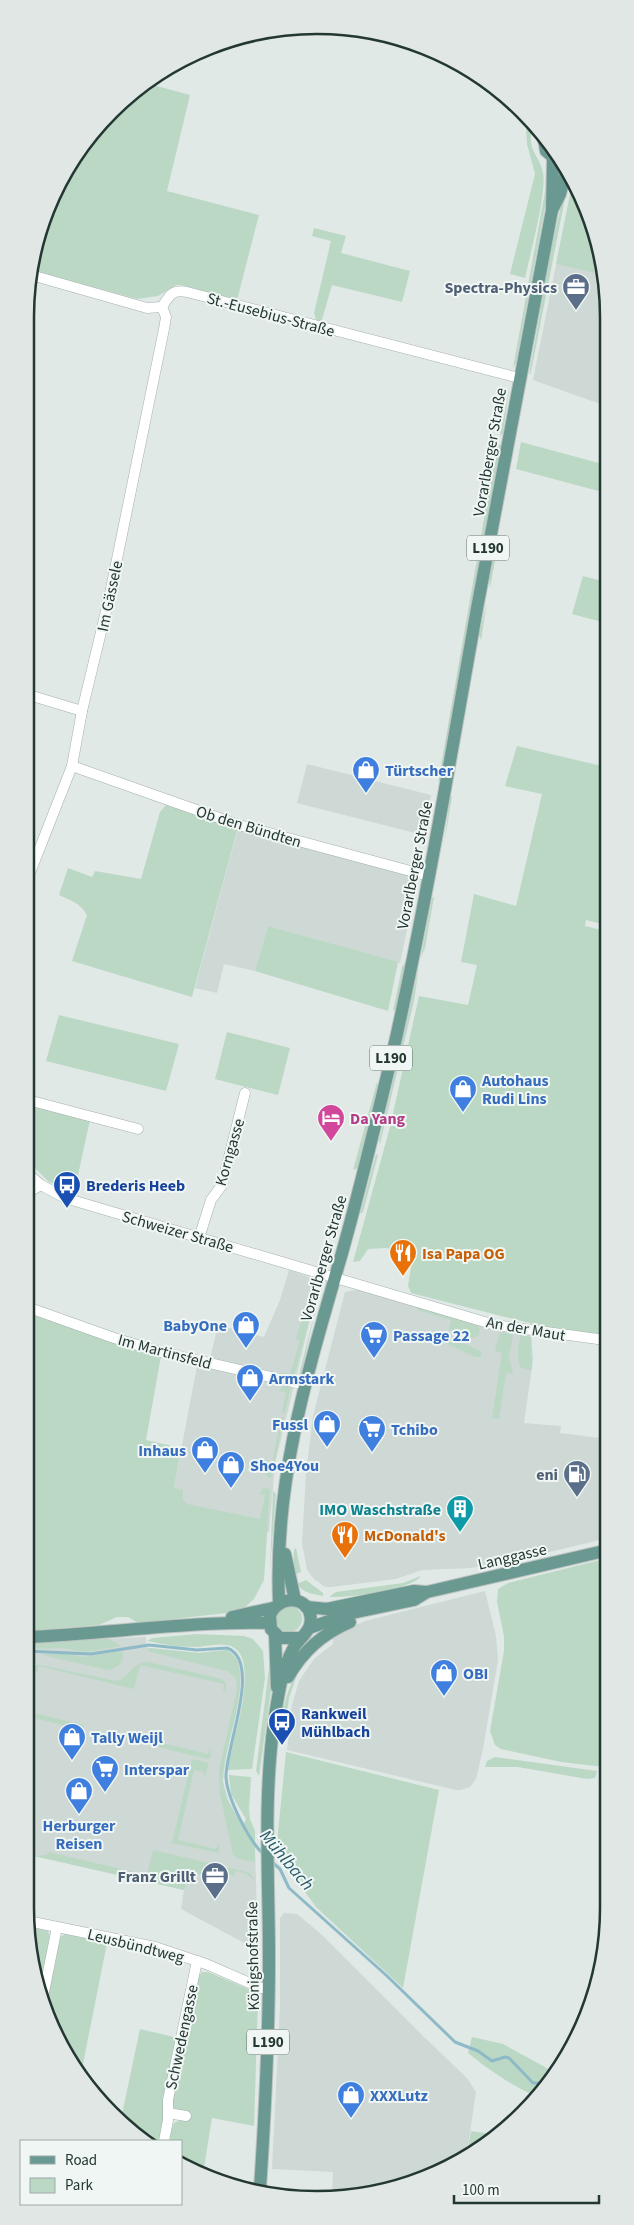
<svg xmlns="http://www.w3.org/2000/svg" width="634" height="2225" font-family="'Source Sans 3',sans-serif">
  <rect width="100%" height="100%" fill="#e0e9e6"/>
  <!-- built -->
  <g fill="#ced8d5">
    <path d="M573 180 579 188 607 279 606 406 533 380Z"/>
    <path d="M307 764 431 795 423 835 297 803Z"/>
    <path d="M239 825 419 873 400 963 268 926 255 971 224 964 217 993 195 988Z"/>
    <path d="M289 1270 315 1279 317 1291 275 1464 269 1532 193 1516 171 1503 198 1361 209 1363 218 1325 264 1337 280 1300Z"/>
    <path d="M366 1288 531 1331 533 1360 524 1423 561 1426 560 1433 600 1438 604 1427V1539L533 1556 472 1568 422 1570 396 1579 331 1587H325L314 1579 307 1570 302 1543 306 1473 313 1416 345 1292Z"/>
    <path d="M485 1591 496 1636 498 1660 483 1749 476 1779 470 1787 461 1790H456L287 1750 292 1705 299 1681 314 1659 333 1644V1635L365 1621Z"/>
    <path d="M146 1637V1646L149 1648 199 1653 227 1650 238 1660 241 1673 239 1696 226 1755 223 1781 228 1800 243 1826V1833L255 1848 258 1948 248 1945 181 1909 184 1890 35 1856 30 1880 25 1879 26 1642Z"/>
    <path d="M284 1913 297 1914 321 1934 425 2038 467 2078 476 2092 467 2153 393 2190 332 2196 333 2172 272 2169 280 2007V1918Z"/>
  </g>
  <!-- green -->
  <g fill="#bbd8c5">
    <path d="M146 83 190 95 167 191 259 215 237 300 181 285H176L158 296 137 299 31 270V260L74 155Z"/>
    <path d="M525 112 534 125C524 150 540 154 543 173 547 192 530 255 525 278L510 274 535 174 527 144Z"/>
    <path d="M573 180 579 188 605 275 556 264Z"/>
    <path d="M568 183 531 372 529 375 552 245 564 193Z"/>
    <path d="M546 186H549L516 363 513 368Z"/>
    <path d="M314 228 346 236 341 253 410 271 402 302 332 285 321 323 316 320 314 313 331 241 312 236Z"/>
    <path d="M510 384 503 433 500 436Z"/>
    <path d="M521 442 606 465V493L516 469Z"/>
    <path d="M497 444 501 445 440 780 438 783Z"/>
    <path d="M498 536V545L490 588 489 578Z"/>
    <path d="M583 576 606 582V623L572 614Z"/>
    <path d="M487 602 481 640 479 635Z"/>
    <path d="M517 746 606 767 605 925 586 920 585 926 605 931V1335L541 1326 411 1293 408 1286 413 1255 386 1248 368 1249 360 1261 353 1262 390 1127 419 996 468 1005 477 965 461 962 474 894 516 906 542 794 505 786Z"/>
    <path d="M452 796 444 846 450 797Z"/>
    <path d="M167 804 238 827 192 997 72 961 87 915C81 903 71 901 59 895L68 868 92 877 95 871 141 879 160 812Z"/>
    <path d="M434 897 425 948 421 957 432 898Z"/>
    <path d="M268 926 398 962 388 1011 255 971Z"/>
    <path d="M405 963 396 1009 393 1011 402 967Z"/>
    <path d="M419 967 414 1001 380 1144 379 1142Z"/>
    <path d="M59 1015 179 1044 166 1091 46 1061Z"/>
    <path d="M227 1032 290 1048 278 1095 215 1079Z"/>
    <path d="M377 1082 378 1086 358 1168 353 1170Z"/>
    <path d="M28 1103 90 1120 74 1193 49 1182 28 1161Z"/>
    <path d="M376 1154 378 1155 363 1212 360 1214Z"/>
    <path d="M314 1279 317 1283V1291L294 1377 283 1376 284 1373 290 1374 300 1340 296 1339Z"/>
    <path d="M316 1307 301 1375 298 1379Z"/>
    <path d="M418 1307 477 1325 480 1329 479 1335 472 1338 449 1330 451 1320 417 1310Z"/>
    <path d="M27 1310 161 1356 146 1440 181 1448 174 1488 183 1490V1500L187 1504 260 1519 265 1495 259 1494 264 1488 270 1489 264 1580 254 1599 244 1608V1611L138 1623 128 1617H117L99 1625 26 1631Z"/>
    <path d="M500 1332 513 1334 509 1357 513 1374 506 1373 499 1419 492 1418 502 1353 495 1351Z"/>
    <path d="M521 1335 531 1337 532 1370 521 1368C516 1356 518 1347 521 1335Z"/>
    <path d="M450 1337 481 1351V1357H475L448 1344 446 1340Z"/>
    <path d="M284 1385 291 1386 285 1413 282 1412 286 1392 279 1391Z"/>
    <path d="M281 1417H284L271 1478 266 1475 264 1469 271 1470Z"/>
    <path d="M273 1491 276 1494 270 1569Z"/>
    <path d="M296 1548 301 1572 293 1575 294 1550Z"/>
    <path d="M604 1559V1767L561 1762 501 1749 495 1745 490 1731 504 1651V1636L497 1602 498 1589 508 1583Z"/>
    <path d="M421 1576C412 1590 347 1598 329 1597L336 1592 403 1583Z"/>
    <path d="M306 1580 323 1593V1596C313 1594 303 1593 297 1584Z"/>
    <circle cx="289" cy="1619" r="13"/>
    <path d="M197 1634 244 1636 253 1639 263 1651 265 1678 252 1769 228 1770C229 1747 266 1652 227 1645 216 1643 204 1647 193 1647 177 1647 162 1644 147 1641L152 1638Z"/>
    <path d="M109 1639 121 1646 86 1652 62 1648 26 1649V1642Z"/>
    <path d="M149 1648 199 1653 227 1650C260 1667 221 1751 223 1781 224 1797 233 1813 243 1825L246 1819 231 1794 229 1775 251 1777 249 1809 250 1819 255 1831V1862L239 1859 233 1855 220 1794 219 1770 237 1689 236 1678 227 1671 151 1652 148 1651Z"/>
    <path d="M120 1651 123 1652C124 1662 118 1668 108 1670L42 1655 58 1653 86 1657Z"/>
    <path d="M270 1661 272 1683 259 1776 256 1771Z"/>
    <path d="M148 1662 222 1679 226 1683V1691H223L224 1684 140 1665 134 1689 39 1666 37 1673 34 1668 36 1665H40L116 1681C130 1678 133 1661 148 1662Z"/>
    <path d="M298 1672 289 1698 284 1735 282 1737C279 1720 287 1686 298 1672Z"/>
    <path d="M26 1711 84 1725 83 1730 26 1716Z"/>
    <path d="M125 1734 208 1754 210 1747 211 1757 208 1759 124 1739Z"/>
    <path d="M286 1752 439 1790 403 1988 316 1907 276 1852Z"/>
    <path d="M495 1757 597 1771 595 1778 587 1779 518 1767H485L487 1761Z"/>
    <path d="M192 1759 209 1763 204 1779V1772L194 1770 178 1840 216 1849 219 1843V1853L172 1843Z"/>
    <path d="M153 1850 247 1872 251 1874 255 1882C249 1874 243 1872 234 1871L235 1876 207 1870 206 1876 191 1872 184 1890 34 1856 47 1855 48 1852 147 1875Z"/>
    <path d="M29 1927 48 1931 51 1939 41 1988Z"/>
    <path d="M65 1934 107 1943 81 2074 47 2019 44 2005 59 1938Z"/>
    <path d="M202 1972H208L253 1991 258 2000 254 2126 212 2118 203 2174 188 2170 181 2165V2141H167L174 2123 183 2119 173 2107 172 2102 198 1977Z"/>
    <path d="M140 2029 178 2038 161 2141H151L121 2119Z"/>
    <path d="M472 2037 503 2044 552 2071 553 2078 536 2096C514 2087 486 2068 468 2053Z"/>
    <path d="M471 2131 499 2135 495 2140 467 2153Z"/>
  </g>
  <g fill="none" stroke-linecap="round" stroke-linejoin="round">
    <!-- stream -->
    <g stroke="#8ebac8" stroke-width="3">
      <path d="M26 1651 91 1654 149 1645 197 1650 227 1648C263 1661 225 1749 226 1777 227 1798 249 1841 264 1855"/>
      <path d="M272 1862 280 1869 289 1888 387 1976 455 2042 478 2051 492 2061 505 2057 509 2058 533 2083H548"/>
    </g>
    <defs>
      <g id="minor">
        <path d="M31 275 147 308 162 307C169 296 172 289 187 292L519 378"/>
        <path d="M29 695 82 711"/>
        <path d="M72 766 239 825 429 876"/>
        <path d="M28 878 72 766 82 711 108 603 164 329 166 317 162 307"/>
        <path d="M28 1100 138 1129"/>
        <path d="M27 1173 41 1185 65 1198 495 1325 605 1340"/>
        <path d="M27 1193 41 1185"/>
        <path d="M199 1238 211 1200 222 1185 245 1093"/>
        <path d="M27 1307 114 1338 161 1352 306 1385"/>
        <path d="M28 1921 155 1947 206 1964 261 1988H269"/>
        <path d="M43 1997 57 1927"/>
        <path d="M84 2078V2076"/>
        <path d="M168 2113 186 2116"/>
        <path d="M164 2141 168 2120V2100L197 1961"/>
      </g>
      <g id="major">
        <path d="M544 139 546 151 559 162"/>
        <path d="M552 210 553 159"/>
        <path d="M285 1554 295 1600"/>
        <path d="M279 1602C274 1478 308 1371 342 1253 362 1182 379 1110 396 1038 428 894 452 748 478 603 502 472 527 341 552 210L560 194 566 171"/>
        <path d="M306 1607 327 1609 414 1591 426 1592"/>
        <path d="M232 1617 273 1608"/>
        <path d="M309 1628 352 1613 414 1600 427 1592 604 1551"/>
        <path d="M275 1634 277 1687"/>
        <path d="M26 1637C107 1634 188 1621 270 1623"/>
        <path d="M288 1677C303 1651 322 1634 350 1622"/>
        <path d="M260 2189C265 2113 269 2036 269 1959 269 1879 263 1801 274 1722 278 1697 281 1671 293 1649 297 1640 308 1634 310 1625 316 1599 282 1590 270 1615L271 1629 280 1638H299"/>
      </g>
    </defs>
    <!-- minor casing -->
    <use href="#minor" stroke="#a4b0ad" stroke-width="11"/>
    <!-- major casing -->
    <use href="#major" stroke="#bdc3c2" stroke-width="14"/>
    <!-- minor -->
    <use href="#minor" stroke="#fff" stroke-width="10"/>
    <!-- major -->
    <use href="#major" stroke="#6a9991" stroke-width="12"/>
  </g>
  <!-- icons -->
  <defs>
    <symbol id="office-pin" viewBox="-11 -11 22 30"><path d="M0 17L-7.5 6A9.5 9.5 0 1 1 7.5 6Z" fill="#5c6f8a" stroke="#f0f6f3"/><path d="M-6-3h4V-5.5h4V-3h4V5H-6ZM-1-4.5V-3h2v-1.5ZM-6 0V1H6V0Z" fill="#fff"/></symbol>
    <symbol id="shop-pin" viewBox="-11 -11 22 30"><path d="M0 17L-7.5 6A9.5 9.5 0 1 1 7.5 6Z" fill="#3f7fe0" stroke="#f0f6f3"/><path d="M-5-2.5h2.3a2.7 3.5 0 0 1 5.4 0H5L5.5 6h-11ZM-1.5-2.5h3a1.5 2.3 0 0 0-3 0Z" fill="#fff"/></symbol>
    <symbol id="hotel-pin" viewBox="-11 -11 22 30"><path d="M0 17L-7.5 6A9.5 9.5 0 1 1 7.5 6Z" fill="#d1479c" stroke="#f0f6f3"/><path d="M-6-4.5h1.5V1H6V5H4.5V3h-9V5H-6ZM-4 0a1.8 1.8 0 1 1 3.6 0ZM.5 0V-2.5h3Q6-2.5 6 0Z" fill="#fff"/></symbol>
    <symbol id="bus-pin" viewBox="-11 -11 22 30"><path d="M0 17L-7.5 6A9.5 9.5 0 1 1 7.5 6Z" fill="#1a4fb4" stroke="#f0f6f3"/><path d="M-5-6H5V4H4V6H2V4H-2V6H-4V4H-5ZM-3.5-4V0h7V-4ZM-3.5 1.2v1.5H-2V1.2ZM2 1.2v1.5H3.5V1.2Z" fill="#fff"/></symbol>
    <symbol id="restaurant-pin" viewBox="-11 -11 22 30"><path d="M0 17L-7.5 6A9.5 9.5 0 1 1 7.5 6Z" fill="#e8710a" stroke="#f0f6f3"/><path d="M-5-6h1v4h1v-4h1v4h1v-4h1v5L-1.5 .5V6h-2V.5L-5-1ZM5-6V6H3V1.5H1.5Q1.5-4 5-6Z" fill="#fff"/></symbol>
    <symbol id="supermarket-pin" viewBox="-11 -11 22 30"><path d="M0 17L-7.5 6A9.5 9.5 0 1 1 7.5 6Z" fill="#3f7fe0" stroke="#f0f6f3"/><path d="M-6-5.5h2.5l.6 2H6L4.5 2H-2.5L-4.4-4H-6ZM-1.5 3.2a1.3 1.3 0 1 0 .1 0ZM3 3.2a1.3 1.3 0 1 0 .1 0Z" fill="#fff"/></symbol>
    <symbol id="fuel-pin" viewBox="-11 -11 22 30"><path d="M0 17L-7.5 6A9.5 9.5 0 1 1 7.5 6Z" fill="#5c6f8a" stroke="#f0f6f3"/><path d="M-5.5-6h7V0h2V4h1.3V-2.5L3-4.5l.8-.8L6-3V5H2.5V1h-1V6h-7ZM-4.2-4.7v3.2H.2V-4.7Z" fill="#fff"/></symbol>
    <symbol id="building-pin" viewBox="-11 -11 22 30"><path d="M0 17L-7.5 6A9.5 9.5 0 1 1 7.5 6Z" fill="#0f9aa8" stroke="#f0f6f3"/><path d="M-4-6H4V6H1V3H-1V6H-4ZM-2.5-4.3h1.7v1.8h-1.7ZM.8-4.3h1.7v1.8H.8ZM-2.5-1h1.7V.8h-1.7ZM.8-1h1.7V.8H.8Z" fill="#fff"/></symbol>
  </defs>
  <g fill-rule="evenodd">
    <use href="#office-pin" x="560" y="271" width="32" height="43"/>
    <use href="#shop-pin" x="350" y="754" width="32" height="43"/>
    <use href="#shop-pin" x="447" y="1073" width="32" height="43"/>
    <use href="#hotel-pin" x="315" y="1102" width="32" height="43"/>
    <use href="#bus-pin" x="51" y="1169" width="32" height="43"/>
    <use href="#restaurant-pin" x="387" y="1237" width="32" height="43"/>
    <use href="#shop-pin" x="230" y="1309" width="32" height="43"/>
    <use href="#supermarket-pin" x="358" y="1319" width="32" height="43"/>
    <use href="#shop-pin" x="234" y="1362" width="32" height="43"/>
    <use href="#shop-pin" x="311" y="1408" width="32" height="43"/>
    <use href="#supermarket-pin" x="356" y="1413" width="32" height="43"/>
    <use href="#shop-pin" x="189" y="1434" width="32" height="43"/>
    <use href="#shop-pin" x="215" y="1449" width="32" height="43"/>
    <use href="#fuel-pin" x="561" y="1458" width="32" height="43"/>
    <use href="#building-pin" x="444" y="1493" width="32" height="43"/>
    <use href="#restaurant-pin" x="329" y="1519" width="32" height="43"/>
    <use href="#shop-pin" x="428" y="1657" width="32" height="43"/>
    <use href="#bus-pin" x="266" y="1706" width="32" height="43"/>
    <use href="#shop-pin" x="56" y="1721" width="32" height="43"/>
    <use href="#supermarket-pin" x="89" y="1753" width="32" height="43"/>
    <use href="#shop-pin" x="63" y="1775" width="32" height="43"/>
    <use href="#office-pin" x="199" y="1860" width="32" height="43"/>
    <use href="#shop-pin" x="335" y="2079" width="32" height="43"/>
  </g>
  <g text-anchor="middle" stroke-width="4" stroke-linejoin="round" paint-order="stroke">
    <!-- shield labels -->
    <g fill="#f0f6f3" stroke="#60706d" stroke-width="1">
      <rect x="467" y="535.5" width="42" height="25" rx="4"/>
      <rect x="370" y="1045.5" width="42" height="25" rx="4"/>
      <rect x="247" y="2029.5" width="42" height="25" rx="4"/>
    </g>
    <g font-size="15" font-weight="bold" fill="#233733">
      <text x="488" y="553">L190</text>
      <text x="391" y="1063">L190</text>
      <text x="268" y="2047">L190</text>
    </g>
    <!-- service labels -->
    <g font-size="16" font-weight="bold" fill="#4e5e75" stroke="#f0f6f3" text-anchor="end">
      <text x="557" y="293">Spectra-Physics</text>
      <text x="558" y="1480">eni</text>
      <text x="196" y="1882">Franz Grillt</text>
    </g>
    <!-- street labels -->
    <g font-size="16" fill="#233733" stroke="#f0f6f3">
      <text transform="translate(271 314) rotate(15)" y="6">St.-Eusebius-Straße</text>
      <text transform="translate(489 452) rotate(-80)" y="6">Vorarlberger Straße</text>
      <text transform="translate(109 596) rotate(-78)" y="6">Im Gässele</text>
      <text transform="translate(249 826) rotate(17)" y="6">Ob den Bündten</text>
      <text transform="translate(414 865) rotate(-79)" y="6">Vorarlberger Straße</text>
      <text transform="translate(229 1152) rotate(-74)" y="6">Korngasse</text>
      <text transform="translate(178 1231) rotate(16)" y="6">Schweizer Straße</text>
      <text transform="translate(323 1258) rotate(-74)" y="6">Vorarlberger Straße</text>
      <text transform="translate(526 1328) rotate(10)" y="6">An der Maut</text>
      <text transform="translate(165 1351) rotate(15)" y="6">Im Martinsfeld</text>
      <text transform="translate(512 1556) rotate(-13)" y="6">Langgasse</text>
      <text transform="translate(136 1945) rotate(14)" y="6">Leusbündtweg</text>
      <text transform="translate(252 1956) rotate(-91)" y="6">Königshofstraße</text>
      <text transform="translate(181 2037) rotate(-78)" y="6">Schwedengasse</text>
    </g>
    <!-- shop labels -->
    <g font-size="16" font-weight="bold" fill="#366cbe" stroke="#f0f6f3" text-anchor="start">
      <text x="385" y="776">Türtscher</text>
      <text x="482" y="1086">Autohaus<tspan x="482" dy="18">Rudi Lins</tspan></text>
      <text x="227" y="1331" text-anchor="end">BabyOne</text>
      <text x="393" y="1341">Passage 22</text>
      <text x="269" y="1384">Armstark</text>
      <text x="308" y="1430" text-anchor="end">Fussl</text>
      <text x="391" y="1435">Tchibo</text>
      <text x="186" y="1456" text-anchor="end">Inhaus</text>
      <text x="250" y="1471">Shoe4You</text>
      <text x="463" y="1679">OBI</text>
      <text x="91" y="1743">Tally Weijl</text>
      <text x="124" y="1775">Interspar</text>
      <text x="79" y="1831" text-anchor="middle">Herburger<tspan x="79" dy="18">Reisen</tspan></text>
      <text x="370" y="2101">XXXLutz</text>
    </g>
    <!-- hotel labels -->
    <g font-size="16" font-weight="bold" fill="#b23c85" stroke="#f0f6f3" text-anchor="start">
      <text x="350" y="1124">Da Yang</text>
    </g>
    <!-- transit labels -->
    <g font-size="16" font-weight="bold" fill="#164399" stroke="#f0f6f3" text-anchor="start">
      <text x="86" y="1191">Brederis Heeb</text>
      <text x="301" y="1719">Rankweil<tspan x="301" dy="18">Mühlbach</tspan></text>
    </g>
    <!-- food labels -->
    <g font-size="16" font-weight="bold" fill="#c56008" stroke="#f0f6f3" text-anchor="start">
      <text x="422" y="1259">Isa Papa OG</text>
      <text x="364" y="1541">McDonald's</text>
    </g>
    <!-- culture labels -->
    <g font-size="16" font-weight="bold" fill="#0d838f" stroke="#f0f6f3" text-anchor="end">
      <text x="441" y="1515">IMO Waschstraße</text>
    </g>
    <!-- water labels -->
    <g font-size="18" font-style="italic" fill="#25596b" stroke="#f0f6f3">
      <text transform="translate(287 1860) rotate(50)" y="6">Mühlbach</text>
    </g>
  </g>
  <!-- crop -->
  <path d="M0 0H634V2225H0ZM317 34H317A283 283 0 0 1 600 317V1908A283 283 0 0 1 317 2191H317A283 283 0 0 1 34 1908V317A283 283 0 0 1 317 34Z" fill="#e0e7e4" fill-rule="evenodd"/>
  <path fill="none" stroke="#233733" stroke-width="2.5" d="M317 34H317A283 283 0 0 1 600 317V1908A283 283 0 0 1 317 2191H317A283 283 0 0 1 34 1908V317A283 283 0 0 1 317 34Z"/>
  <!-- legend -->
  <rect x="20" y="2140" width="162" height="65" fill="#f0f6f3" stroke="#9eaaa6"/>
  <rect x="30" y="2156" width="25" height="8" fill="#6a9991" stroke="#9eaaa6"/>
  <text x="65" y="2165" font-size="15" fill="#233733">Road</text>
  <rect x="30" y="2178" width="25" height="15" fill="#bbd8c5" stroke="#9eaaa6"/>
  <text x="65" y="2190" font-size="15" fill="#233733">Park</text>
  <!-- scale -->
  <path d="M454 2195v8h145v-8" fill="none" stroke="#233733" stroke-width="2.5"/>
  <text x="462" y="2195" font-size="15" fill="#233733" stroke="#f0f6f3" stroke-width="4" paint-order="stroke">100 m</text>
</svg>
